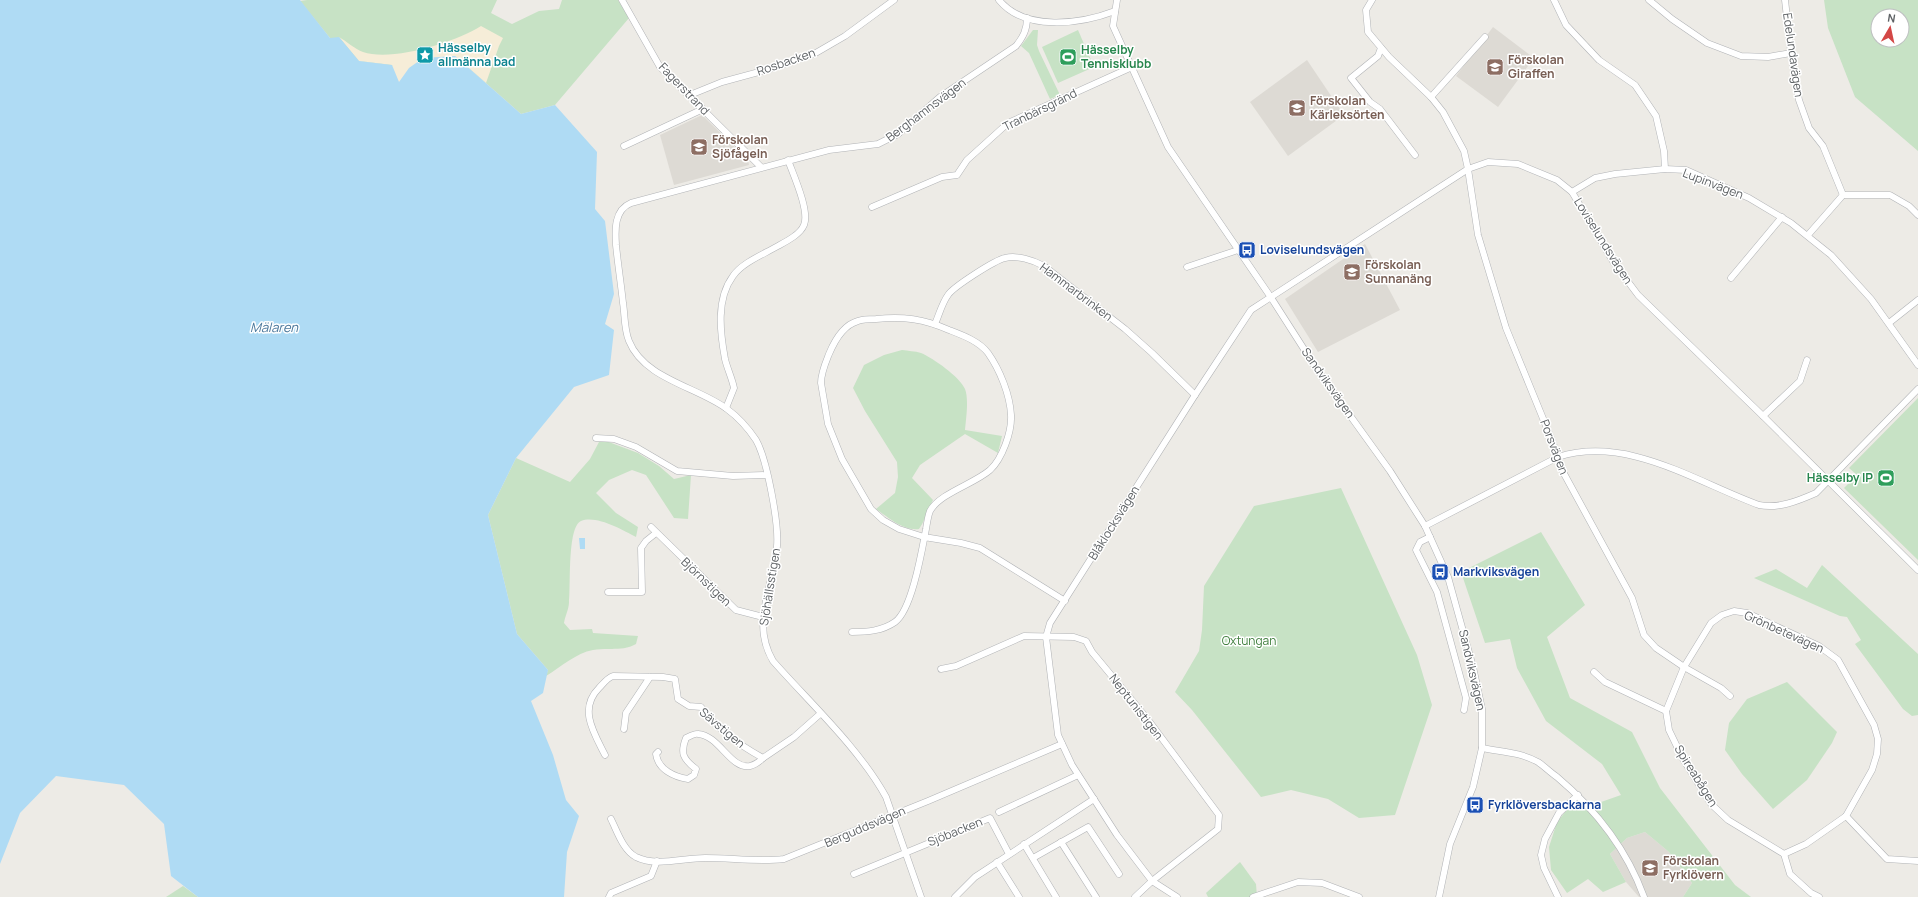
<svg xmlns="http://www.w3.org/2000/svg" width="1918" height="897" font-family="Manrope,sans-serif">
  <rect width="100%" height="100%" fill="#edebe6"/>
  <!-- education -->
  <g fill="#dddad4">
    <path d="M1493 27 1534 58 1498 107 1456 76Z"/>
    <path d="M1307 60 1344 115 1288 156 1250 102Z"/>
    <path d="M702 115 748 160 749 165 674 185 660 135Z"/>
    <path d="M1365 244 1400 310 1318 352 1285 299Z"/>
    <path d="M1645 832 1669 852 1692 883 1683 897H1639L1626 882 1610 854 1627 838Z"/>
  </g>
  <!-- green -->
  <g fill="#c7e2c5" fill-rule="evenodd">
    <path d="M307 0H497L491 13 512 24 539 11 559 9 562 0H618L629 18 555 105 521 114 455 56 409 68 359 61 330 38 300 1Z"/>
    <path d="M1824 0H1918V151L1855 97 1828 28ZM1878 16H1902V40H1878Z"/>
    <path d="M1033 30H1038L1037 45 1039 51 1060 95 1050 99 1029 53 1021 46Z"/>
    <path d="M1078 30 1094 67 1058 83 1042 47Z"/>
    <path d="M902 350C908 351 915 351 921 353 933 358 960 377 965 389 969 399 966 419 965 430L1002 436 998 453 965 434 920 465 912 478 933 500C928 509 925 521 919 529 903 531 888 517 876 509L895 493 898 477 897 462 865 411 853 388 864 365 884 355Z"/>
    <path d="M1918 398V560L1844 488 1857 475 1849 468Z"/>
    <path d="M606 441 638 453 659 466 674 479 691 475 688 519 674 518 646 475 632 470 609 480 596 493 616 513 638 527 636 537C622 530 597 515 581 521 567 527 571 588 569 602 569 609 565 616 564 623L570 630 592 629 593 633 638 636 636 644C622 652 608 647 593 650 576 653 561 667 546 676L548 670 517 634 488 515 516 458 570 482 590 459 599 442Z"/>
    <path d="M1341 488 1417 655 1432 705 1395 815 1359 818 1328 799 1291 790 1261 797 1192 710 1175 692 1199 651 1202 630 1204 586 1254 506Z"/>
    <path d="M1541 532 1585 605 1547 637 1570 698 1632 732 1660 788 1735 885 1751 897H1683L1692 883 1669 852 1645 832 1627 838 1610 854 1626 882 1603 892 1588 879 1567 893 1551 870 1549 847 1557 822 1570 806 1584 808 1621 795 1602 764 1546 721 1517 668 1510 639 1485 643 1461 572Z"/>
    <path d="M1822 565 1918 654V715L1912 716 1903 709 1855 644 1861 640 1847 617 1840 616 1754 578 1776 569 1807 588Z"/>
    <path d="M1787 682 1837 732 1832 743 1807 780 1773 809 1742 774 1725 750 1729 723 1747 699Z"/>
    <path d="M1240 862 1256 884 1257 897H1208L1206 893Z"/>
    <path d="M183 886 198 897H166Z"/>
  </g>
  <!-- sand -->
  <path fill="#f6edd8" d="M481 26 503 38 499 46 486 83 455 56 409 68 399 83 392 65 359 61 339 37C346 41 355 49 363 52 392 62 456 42 481 26Z"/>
  <!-- water -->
  <g fill="#afdbf4">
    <path d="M0 0H300L330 38 339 37 359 61 392 65 399 82 409 68 423 58 455 56 521 114 555 105 597 152 595 209 605 221 614 294 605 324 614 330 609 375 574 387 516 458 488 515 517 634 548 670 543 693 531 701 553 755 566 800 579 816 567 852 564 897H198L171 876 164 824 124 785 56 776 20 813 0 864Z"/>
    <path d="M579 538H585V549H580Z"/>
  </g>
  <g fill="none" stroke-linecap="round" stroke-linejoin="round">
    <defs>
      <g id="minor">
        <path d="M622 0 660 67 761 167"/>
        <path d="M999 0C1025 32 1081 24 1115 11"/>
        <path d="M1117 0 1113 26 1168 147 1270 296 1318 371 1390 471 1425 526 1448 577 1473 667 1482 709V748L1473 787 1450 844 1439 897"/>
        <path d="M1372 0 1366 10 1368 32 1389 57 1431 97 1443 112 1464 151 1468 169 1478 235 1506 328 1553 443 1562 470 1632 598 1644 635 1656 648 1684 667 1721 688 1730 696"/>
        <path d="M1554 0 1566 25 1599 60 1635 85 1656 116 1664 151 1665 169"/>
        <path d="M1649 0 1672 19 1707 43 1741 56 1768 57 1791 53"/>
        <path d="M1785 0 1791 53 1799 100 1809 128 1823 146 1843 195"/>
        <path d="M1381 48 1378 56 1351 78 1370 102 1380 109 1415 155"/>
        <path d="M690 95 722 82 770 69 814 54 845 36 894 0"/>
        <path d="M1431 97 1485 37"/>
        <path d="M624 146 703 109"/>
        <path d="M1572 192 1595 178 1615 174 1665 169 1686 170 1749 198 1791 223 1831 255 1871 299 1918 365"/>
        <path d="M872 207 942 177 957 175 967 160 1008 123 1132 67"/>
        <path d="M1808 235 1843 195H1890L1909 206 1918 215"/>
        <path d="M1187 267 1238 250"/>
        <path d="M1731 278 1782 217"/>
        <path d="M1889 323 1918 300"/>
        <path d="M935 324C939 315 942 303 948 295 953 287 995 260 1005 258 1017 255 1033 260 1044 266L1125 329 1152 353 1195 395"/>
        <path d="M726 408 734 388C732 378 727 368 725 359 720 332 716 299 733 276 742 263 762 255 776 247 785 242 800 235 804 225 810 211 793 174 788 160"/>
        <path d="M1763 416 1800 381 1807 360"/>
        <path d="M596 438 614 439 636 447 677 471 733 476 767 475"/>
        <path d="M1425 526 1558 457C1627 435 1696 482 1759 505 1778 509 1798 501 1816 493L1918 389"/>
        <path d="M651 527 736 610 763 617"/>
        <path d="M1430 537 1420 542 1416 550 1437 592 1466 698 1464 710"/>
        <path d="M608 592H642L641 548 646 541 656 533"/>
        <path d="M1734 611 1747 613 1819 646 1838 660 1874 725 1878 739 1877 754 1872 770 1846 816 1806 844 1784 854 1728 820 1711 804 1683 759 1669 730 1666 711 1684 667 1711 623 1722 615Z"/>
        <path d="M852 632C867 632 882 631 895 622 912 610 922 550 926 529 927 523 928 516 930 511 940 493 974 484 990 470 1002 459 1012 432 1011 415 1010 395 1000 370 988 353 979 341 962 335 949 330 924 319 903 316 876 319 870 319 863 319 858 321 843 325 834 342 829 354 825 364 821 373 821 383L828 424 842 459 871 509 883 520 899 529 924 537 961 543 980 548 1065 601"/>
        <path d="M941 669 956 666 1024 636 1074 637 1086 641 1092 652 1149 721 1219 815 1218 829 1152 881 1135 897"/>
        <path d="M1594 672 1605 682 1666 711"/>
        <path d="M624 729 626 713 650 677"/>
        <path d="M1482 748C1501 752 1520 752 1538 762 1544 766 1551 773 1557 777 1595 809 1627 850 1644 897"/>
        <path d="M658 752 656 754C658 770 675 777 688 779L694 775 696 769C683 759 680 753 686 738 690 736 695 733 698 734 719 735 731 770 750 766 754 765 760 761 763 758"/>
        <path d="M605 755C594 733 578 709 599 688 603 684 607 678 613 676L663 677 675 679 678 699 689 706 701 707C716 728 741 746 763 758L794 737 820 714"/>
        <path d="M999 812 1078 775"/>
        <path d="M1846 816 1887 859 1918 861"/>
        <path d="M611 819C617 831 623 850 636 857 656 867 683 858 705 858 732 858 758 862 784 859L928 801 1062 744"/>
        <path d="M1061 842 1096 897"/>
        <path d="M1024 844 1056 897"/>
        <path d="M1784 854 1790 874 1811 893 1819 897"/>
        <path d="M1033 858 1088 827 1119 874"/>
        <path d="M997 862 1019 897"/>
        <path d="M854 874 990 818 1009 854"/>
        <path d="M609 897 611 893 651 876 657 861"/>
        <path d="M921 897 886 797C859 748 810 703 773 661 750 622 774 586 777 546 779 524 767 459 756 440 748 428 738 417 727 409 698 387 644 379 629 341 624 329 625 315 623 303 621 284 618 265 616 245 615 230 614 210 631 203L829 150 878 144 898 134 940 97 1016 46C1023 37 1027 30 1027 18"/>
        <path d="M955 897 975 877 1094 799"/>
        <path d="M1177 897 1152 881 1117 835 1072 765 1058 735 1046 637 1050 623 1195 395 1251 310 1468 169 1488 162 1518 164 1557 180 1572 192 1614 263 1638 295 1763 416 1918 570"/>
        <path d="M1253 897 1298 882 1322 883 1359 897"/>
        <path d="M1558 897 1544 868 1541 855 1545 839 1559 813 1578 795"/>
      </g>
    </defs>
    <!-- minor casing -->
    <use href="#minor" stroke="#b1b3b6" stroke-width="7"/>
    <!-- minor -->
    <use href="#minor" stroke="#fff" stroke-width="6"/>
  </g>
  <!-- icons -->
  <defs>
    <symbol id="sight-square" viewBox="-11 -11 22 22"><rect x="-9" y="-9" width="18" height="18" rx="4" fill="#0f9aa8" stroke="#fff"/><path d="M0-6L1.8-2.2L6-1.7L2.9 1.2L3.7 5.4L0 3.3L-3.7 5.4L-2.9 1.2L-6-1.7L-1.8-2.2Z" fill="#fff"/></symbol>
    <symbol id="stadium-square" viewBox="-11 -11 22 22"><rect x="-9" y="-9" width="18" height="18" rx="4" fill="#2e9e5b" stroke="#fff"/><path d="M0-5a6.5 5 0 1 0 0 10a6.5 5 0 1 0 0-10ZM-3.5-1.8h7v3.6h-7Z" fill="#fff"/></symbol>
    <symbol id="school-square" viewBox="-11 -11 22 22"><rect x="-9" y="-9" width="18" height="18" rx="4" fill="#8d6e63" stroke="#fff"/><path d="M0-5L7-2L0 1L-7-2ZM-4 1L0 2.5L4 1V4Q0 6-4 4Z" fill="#fff"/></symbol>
    <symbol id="bus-square" viewBox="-11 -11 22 22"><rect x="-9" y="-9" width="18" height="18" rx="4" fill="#1a4fb4" stroke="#fff"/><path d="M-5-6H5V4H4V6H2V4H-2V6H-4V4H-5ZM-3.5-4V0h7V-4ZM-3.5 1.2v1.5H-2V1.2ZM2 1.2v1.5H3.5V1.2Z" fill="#fff"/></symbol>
  </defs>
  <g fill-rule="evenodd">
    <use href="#sight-square" x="415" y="45" width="20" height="20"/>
    <use href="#stadium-square" x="1058" y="47" width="20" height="20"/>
    <use href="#school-square" x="1485" y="57" width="20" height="20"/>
    <use href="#school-square" x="1287" y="98" width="20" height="20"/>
    <use href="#school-square" x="689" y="137" width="20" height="20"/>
    <use href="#bus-square" x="1237" y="240" width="20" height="20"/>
    <use href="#school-square" x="1342" y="262" width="20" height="20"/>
    <use href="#stadium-square" x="1876" y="468" width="20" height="20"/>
    <use href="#bus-square" x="1430" y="562" width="20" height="20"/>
    <use href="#bus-square" x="1465" y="795" width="20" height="20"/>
    <use href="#school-square" x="1640" y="858" width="20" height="20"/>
  </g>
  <g text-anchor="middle" stroke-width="3" stroke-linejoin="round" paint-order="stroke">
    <!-- culture labels -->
    <g font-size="12" font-weight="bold" fill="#0d838f" stroke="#fff" text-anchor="start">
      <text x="438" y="52">Hässelby<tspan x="438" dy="14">allmänna bad</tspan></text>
    </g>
    <!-- leisure labels -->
    <g font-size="12" font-weight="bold" fill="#27864d" stroke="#fff" text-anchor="start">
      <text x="1081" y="54">Hässelby<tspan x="1081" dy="14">Tennisklubb</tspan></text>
      <text x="1873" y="482" text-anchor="end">Hässelby IP</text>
    </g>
    <!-- street labels -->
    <g font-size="12" fill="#5d6164" stroke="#fff">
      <text transform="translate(1793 55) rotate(82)" y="4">Edelundavägen</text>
      <text transform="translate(786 62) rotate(-19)" y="4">Rosbacken</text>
      <text transform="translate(684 89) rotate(46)" y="4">Fagerstrand</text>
      <text transform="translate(926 110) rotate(-37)" y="4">Berghamnsvägen</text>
      <text transform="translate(1040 110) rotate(-26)" y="4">Tranbärsgränd</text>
      <text transform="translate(1713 184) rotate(21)" y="4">Lupinvägen</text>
      <text transform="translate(1603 241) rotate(58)" y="4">Loviselundsvägen</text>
      <text transform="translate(1076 292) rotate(37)" y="4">Hammarbrinken</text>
      <text transform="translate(1328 383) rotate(55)" y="4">Sandviksvägen</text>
      <text transform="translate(1554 447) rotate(69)" y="4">Porsvägen</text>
      <text transform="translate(1114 523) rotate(-58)" y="4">Blåklocksvägen</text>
      <text transform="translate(706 582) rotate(44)" y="4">Björnstigen</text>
      <text transform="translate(770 587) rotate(-81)" y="4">Sjöhällsstigen</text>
      <text transform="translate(1784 632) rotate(24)" y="4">Grönbetevägen</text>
      <text transform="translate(1472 670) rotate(77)" y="4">Sandviksvägen</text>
      <text transform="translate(1136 707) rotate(52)" y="4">Neptunistigen</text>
      <text transform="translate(722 728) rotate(40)" y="4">Sävstigen</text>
      <text transform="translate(1696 776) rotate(58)" y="4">Spireabågen</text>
      <text transform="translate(865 827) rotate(-23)" y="4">Berguddsvägen</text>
      <text transform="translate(955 832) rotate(-22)" y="4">Sjöbacken</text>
    </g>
    <!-- education labels -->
    <g font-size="12" font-weight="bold" fill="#785e54" stroke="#fff" text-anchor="start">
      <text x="1508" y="64">Förskolan<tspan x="1508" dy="14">Giraffen</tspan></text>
      <text x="1310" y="105">Förskolan<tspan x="1310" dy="14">Kärleksörten</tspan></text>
      <text x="712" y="144">Förskolan<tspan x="712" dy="14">Sjöfågeln</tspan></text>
      <text x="1365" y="269">Förskolan<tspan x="1365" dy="14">Sunnanäng</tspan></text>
      <text x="1663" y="865">Förskolan<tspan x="1663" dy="14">Fyrklövern</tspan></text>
    </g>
    <!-- transit labels -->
    <g font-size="12" font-weight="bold" fill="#164399" stroke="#fff" text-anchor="start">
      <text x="1260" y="254">Loviselundsvägen</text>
      <text x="1453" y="576">Markviksvägen</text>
      <text x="1488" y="809">Fyrklöversbackarna</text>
    </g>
    <!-- park labels -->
    <g font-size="12" fill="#428040" stroke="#fff">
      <text x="1249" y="645">Oxtungan</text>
    </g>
    <!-- water labels -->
    <g font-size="13" font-style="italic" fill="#4b789c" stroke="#fff">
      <text x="274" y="332">Mälaren</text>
    </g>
  </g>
  <!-- north arrow -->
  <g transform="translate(1890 28) rotate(9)"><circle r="19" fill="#ffffff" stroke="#bec0c1"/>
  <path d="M0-3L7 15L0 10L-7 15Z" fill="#d34746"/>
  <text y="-6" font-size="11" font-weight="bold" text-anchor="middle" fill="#5d6164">N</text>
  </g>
</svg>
